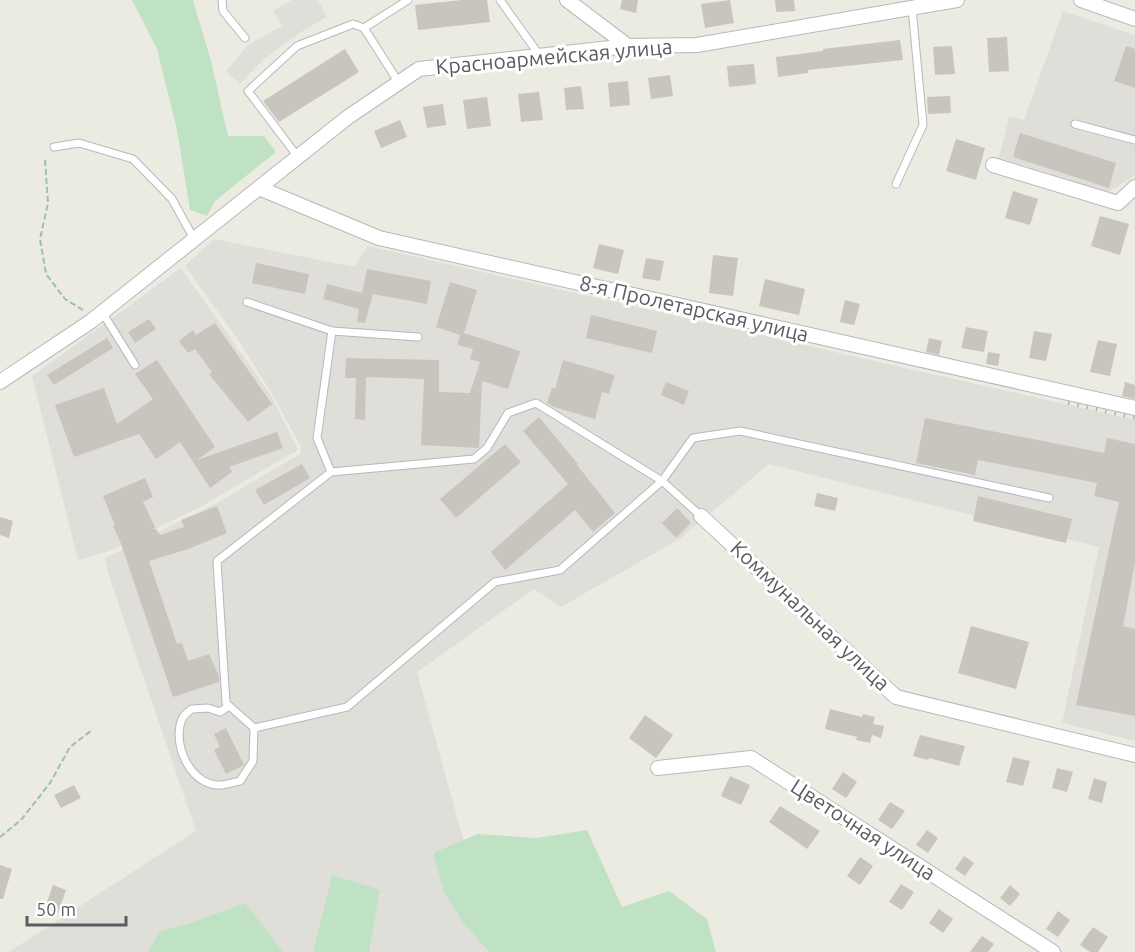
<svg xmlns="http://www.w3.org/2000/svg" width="1135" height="952" font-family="Ubuntu,sans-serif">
  <rect width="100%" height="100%" fill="#ecebe1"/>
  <!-- industrial -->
  <g fill="#dfded9">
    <path d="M292 0H318L327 17 304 30 264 59 240 84 226 71 248 45 282 26 273 11Z"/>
    <path d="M1063 11 1135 35V175L1109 192 999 158 1009 117 1024 120Z"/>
    <path d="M214 239 354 267 368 246 1135 420V741L1062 723 1099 547 769 464 681 538 561 607 534 589 417 672 473 875 488 952H9L196 831 110 579 105 558 219 502 300 454 301 447 274 397 237 338 185 266Z"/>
    <path d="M181 268 272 397 298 450 200 507 110 551 78 560 32 376Z"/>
  </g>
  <!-- green -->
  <g fill="#bfe2c4">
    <path d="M132 0H193L211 61 228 136H264L276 152 215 201 207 216 190 210 177 130 157 49Z"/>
    <path d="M587 830 622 907 669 891 707 919 716 952H489L463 922 444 892 433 853 478 834 537 838Z"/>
    <path d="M332 875 380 890 369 952H313Z"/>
    <path d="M245 903 283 952H148L160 931 191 923Z"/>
  </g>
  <!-- building -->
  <g fill="#c7c5be">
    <path d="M462 0H487L490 22 418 30 415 5Z"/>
    <path d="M622 0H638L636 13 620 9Z"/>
    <path d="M730 0 734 23 705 28 701 4Z"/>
    <path d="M775 0H794L795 11 776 12Z"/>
    <path d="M1007 37 1009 71 989 72 987 38Z"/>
    <path d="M900 40 903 60 808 70V73L778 77 776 57 823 51V49Z"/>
    <path d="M952 46 955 74 935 75 933 47Z"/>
    <path d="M1126 46 1135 49V88L1114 81Z"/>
    <path d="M345 49 359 72 279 122 263 101Z"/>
    <path d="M754 64 756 84 729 87 727 66Z"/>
    <path d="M670 75 673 96 651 99 648 78Z"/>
    <path d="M628 81 630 105 610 107 608 83Z"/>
    <path d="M581 86 584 109 566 110 564 88Z"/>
    <path d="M539 92 543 120 521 122 518 94Z"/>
    <path d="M950 96 951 113 928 114 927 97Z"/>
    <path d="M487 97 491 126 467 129 463 100Z"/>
    <path d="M443 104 446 125 427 128 423 107Z"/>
    <path d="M400 120 407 137 381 148 374 131Z"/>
    <path d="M1020 133 1116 163 1109 188 1013 157Z"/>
    <path d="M956 139 985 148 976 180 946 171Z"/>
    <path d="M1013 191 1038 199 1030 225 1005 218Z"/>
    <path d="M1100 216 1129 224 1120 255 1091 246Z"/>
    <path d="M599 244 624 250 618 274 593 268Z"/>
    <path d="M713 255 738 258 733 296 709 293Z"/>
    <path d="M646 258 664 261 660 281 642 278Z"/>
    <path d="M256 263 309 274 305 294 252 283Z"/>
    <path d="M367 269 431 281 427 304 373 294 365 323 357 322 359 309 323 299 327 284 362 293Z"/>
    <path d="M765 279 805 289 799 315 759 306Z"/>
    <path d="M450 282 477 290 464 333 520 351 508 389 482 381 479 448 421 445 424 379 366 377 365 420 355 419 356 378H345L346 358 439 360V392L470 393 480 362 470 359 473 349 457 345 460 335 436 327Z"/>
    <path d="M845 300 860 304 854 325 840 322Z"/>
    <path d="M591 315 657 331 652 353 586 338Z"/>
    <path d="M149 319 156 329 135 343 128 332Z"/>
    <path d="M215 323 272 404 248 422 209 374 212 372 195 349 188 353 179 341 193 330 196 335Z"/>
    <path d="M966 327 988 331 984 352 961 348Z"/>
    <path d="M1034 331 1052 334 1046 361 1029 358Z"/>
    <path d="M107 338 113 348 54 385 47 375Z"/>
    <path d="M929 338 942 341 939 355 926 352Z"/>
    <path d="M1098 340 1117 344 1110 376 1090 372Z"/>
    <path d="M988 352 1000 354 998 366 986 364Z"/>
    <path d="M157 360 215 447 197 460 277 432 283 448 229 467 232 472 210 488 180 442 156 459 139 434 74 457 55 405 104 388 117 424 153 399 135 374Z"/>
    <path d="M563 360 615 375 609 394 602 392 595 419 554 407 547 403 552 388 555 389Z"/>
    <path d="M666 382 689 391 684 405 661 395Z"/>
    <path d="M1125 382 1135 385V399L1122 396Z"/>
    <path d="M539 417 578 464 577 465 615 513 593 532 575 510 505 570 491 552 568 484 523 431Z"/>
    <path d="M925 418 1104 453 1107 438 1135 444V563L1123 626 1135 629V716L1076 705 1119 502 1094 496 1097 483 978 460 975 475 916 463Z"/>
    <path d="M505 444 521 462 456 518 440 499Z"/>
    <path d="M302 464 310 478 264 505 255 490Z"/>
    <path d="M145 478 153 497 143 502 155 527 153 529H156L160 535 184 527 181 520 217 506 227 533 188 549 149 561 177 644 182 643 188 661 209 654 219 676V682L173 697 120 541 113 526 115 525 103 496Z"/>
    <path d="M817 493 838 498 835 511 814 506Z"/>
    <path d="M978 496 1072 519 1066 543 973 521Z"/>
    <path d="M677 508 691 523 676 538 662 523Z"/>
    <path d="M0 517 13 521 9 538 0 535Z"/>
    <path d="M971 626 1029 642 1016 689 958 673Z"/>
    <path d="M830 709 862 717 863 714 875 717 873 724 884 726 881 738 872 735 870 743 856 740 857 737 825 729Z"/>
    <path d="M645 715 673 735 656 758 629 738Z"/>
    <path d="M226 728 244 765 226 774 214 750 220 747 214 734Z"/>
    <path d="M920 735 965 746 959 766 929 758 928 760 913 756Z"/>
    <path d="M1013 757 1030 761 1023 786 1006 782Z"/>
    <path d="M1057 768 1073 772 1067 792 1052 788Z"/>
    <path d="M843 772 857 782 846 798 832 789Z"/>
    <path d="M730 776 750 785 741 805 721 796Z"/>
    <path d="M1094 778 1107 782 1102 803 1088 799Z"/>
    <path d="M74 785 81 798 61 808 54 795Z"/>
    <path d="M890 802 905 811 892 829 878 820Z"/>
    <path d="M780 806 820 831 807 849 769 822Z"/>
    <path d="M927 830 938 838 928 853 916 845Z"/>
    <path d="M964 856 974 863 965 876 955 869Z"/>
    <path d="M860 857 873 866 860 885 847 876Z"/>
    <path d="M0 865 12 869 3 899H0Z"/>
    <path d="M901 884 914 892 902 910 889 902Z"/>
    <path d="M53 885 66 890 58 913 45 908Z"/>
    <path d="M1010 885 1020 894 1010 906 1000 898Z"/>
    <path d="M939 909 953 919 943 933 929 923Z"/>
    <path d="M1058 911 1070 920 1058 937 1046 929Z"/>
    <path d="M1093 927 1108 937 1098 952H1090L1080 945Z"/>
    <path d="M982 936 994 944 988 952H970Z"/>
  </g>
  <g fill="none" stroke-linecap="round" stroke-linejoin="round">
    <defs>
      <g id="service">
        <path d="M222 0 223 11 245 38"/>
        <path d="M500 0 540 56"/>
        <path d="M364 28 408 0"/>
        <path d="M1075 124 1135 140"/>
        <path d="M54 147 79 143 133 159 172 199 194 239"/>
        <path d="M298 157 248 91 297 46 353 24 364 28 399 83"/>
        <path d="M896 184 923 125 912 8"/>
        <path d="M247 302 332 331"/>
        <path d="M102 312 135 365"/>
        <path d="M331 472 217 561 226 703 254 728 347 707 495 582 560 570 662 481 536 403 508 413 487 448 474 459 331 472 317 438 332 331 418 337"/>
        <path d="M701 516 662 481 693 438 740 431 1049 498"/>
        <path d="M229 706 220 712 208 708 192 709C189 711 184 715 182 719 172 743 189 783 217 785 224 786 233 782 240 781L253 761 254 728"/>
      </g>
      <g id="minor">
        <path d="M567 0 628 46"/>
        <path d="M1081 0 1135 19"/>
        <path d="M993 165 1118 203 1135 187"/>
        <path d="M259 188 379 238 1135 408"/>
        <path d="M0 382 90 322 348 117 419 69 628 46 697 45 957 0"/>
        <path d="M701 516 896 697 1135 755"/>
        <path d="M658 768 751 758 1053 952"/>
      </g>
    </defs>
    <!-- service casing -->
    <use href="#service" stroke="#b7b8bd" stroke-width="9"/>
    <!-- minor casing -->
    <use href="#minor" stroke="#b7b8bd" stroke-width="16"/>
    <!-- path -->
    <g stroke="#99c2ab" stroke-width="2" stroke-dasharray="6 3" stroke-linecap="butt">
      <path d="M45 160 48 203 40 239 46 274 65 299 83 310"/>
      <path d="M0 837 21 820 50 783 70 747 92 730"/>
    </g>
    <!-- service -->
    <use href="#service" stroke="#fff" stroke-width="7"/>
    <!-- minor -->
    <use href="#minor" stroke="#fff" stroke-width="14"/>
    <!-- rail -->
    <path stroke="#b2b3b3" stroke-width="4" stroke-dasharray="1.5 8" stroke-linecap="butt" d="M1068 403 1135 418"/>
  </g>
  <g text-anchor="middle" stroke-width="6" stroke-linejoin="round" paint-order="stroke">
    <!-- street labels -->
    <g font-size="21" fill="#5a5c61" stroke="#fff">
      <text transform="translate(554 57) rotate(-5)" y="7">Красноармейская улица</text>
      <text transform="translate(694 309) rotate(13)" y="7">8-я Пролетарская улица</text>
      <text transform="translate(810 616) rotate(43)" y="7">Коммунальная улица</text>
      <text transform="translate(863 830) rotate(33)" y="7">Цветочная улица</text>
    </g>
  </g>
  <!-- scale -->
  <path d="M27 916v9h99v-9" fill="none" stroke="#5a5c61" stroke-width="3"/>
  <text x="36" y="916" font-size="18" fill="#5a5c61" stroke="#ffffff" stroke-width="4.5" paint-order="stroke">50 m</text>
</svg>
